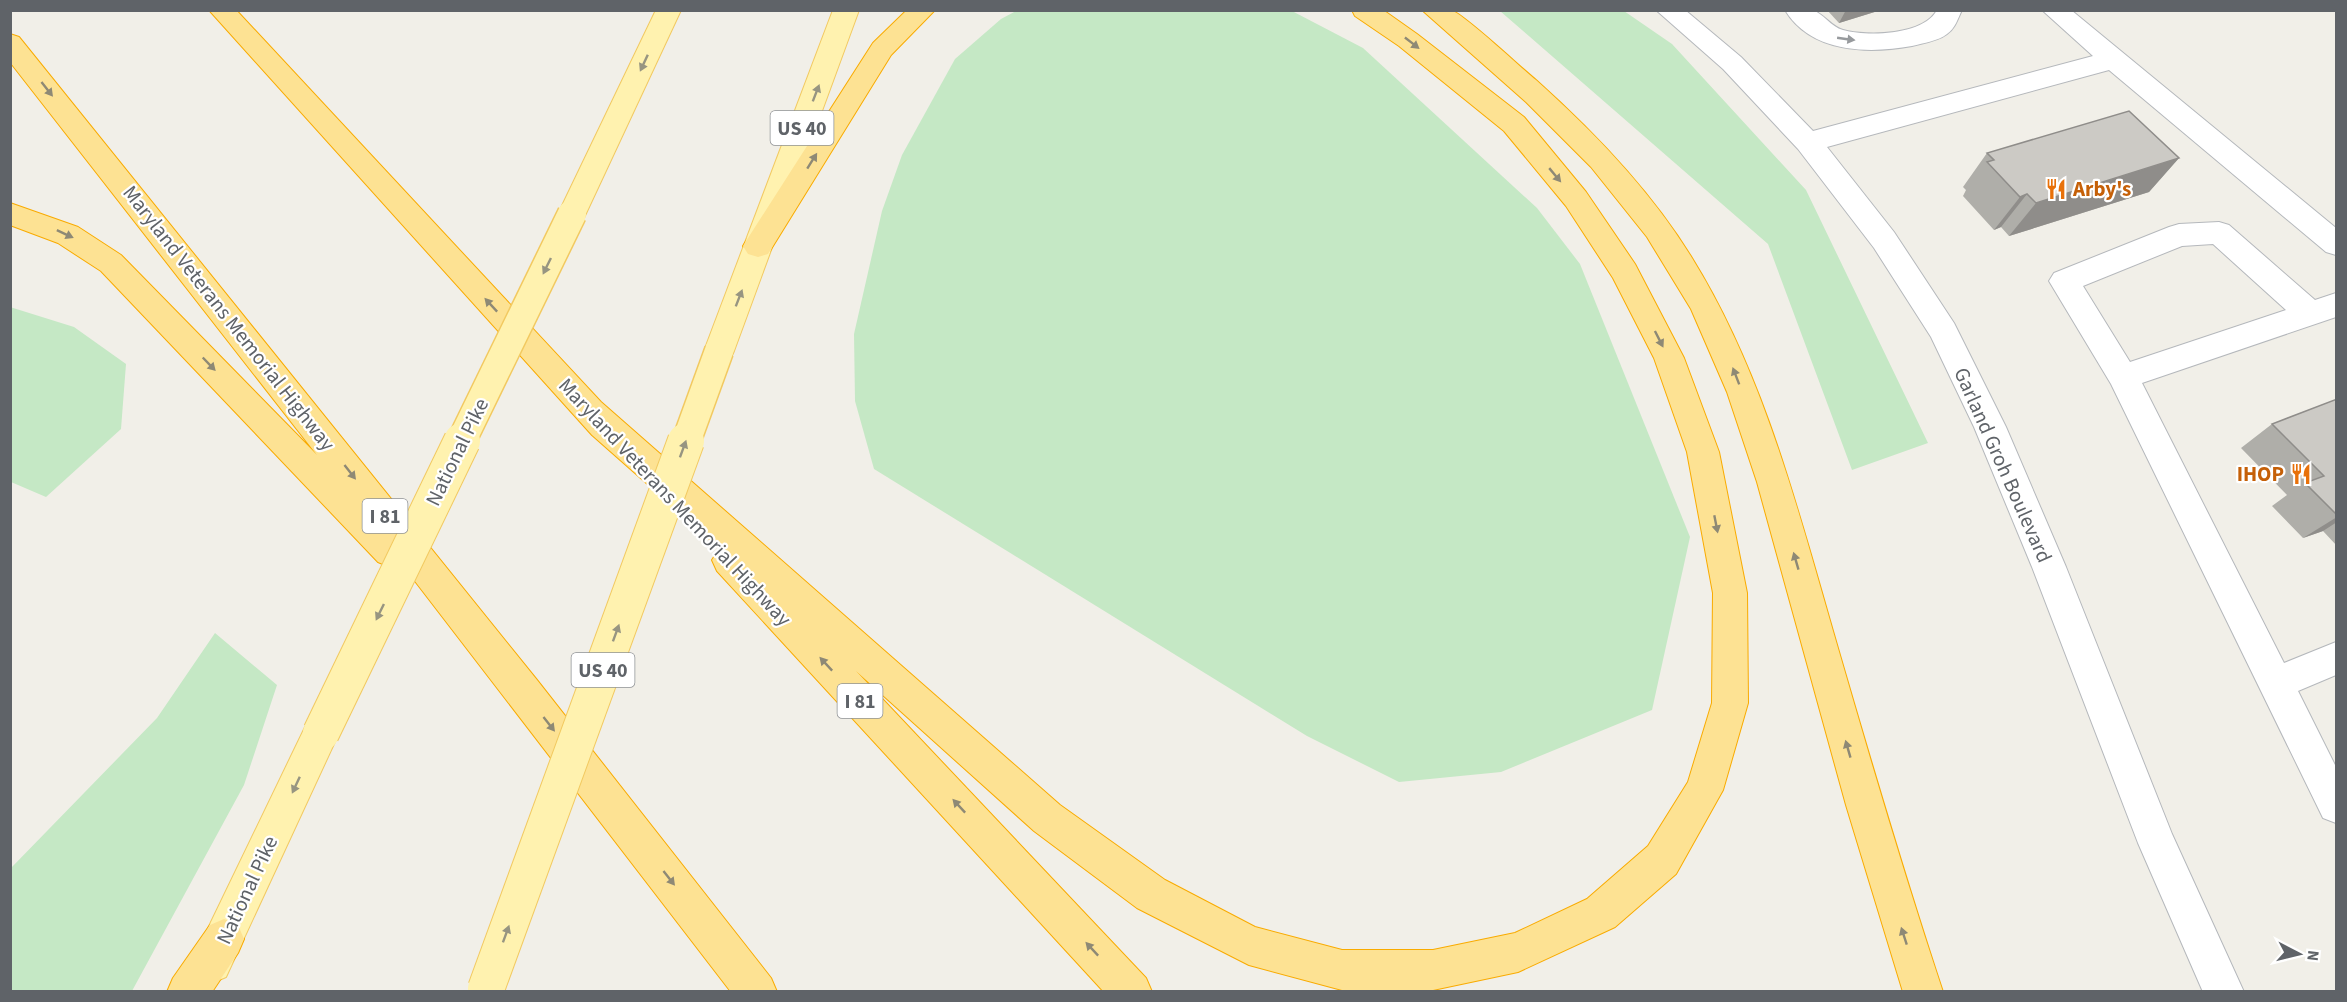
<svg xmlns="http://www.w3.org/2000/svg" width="2347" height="1002" font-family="'Source Sans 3',sans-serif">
  <rect width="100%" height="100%" fill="#f1efe8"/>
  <!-- green -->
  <g fill="#c5e8c5">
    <path d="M1016 11H1292L1363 48 1537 208 1580 264 1690 537 1652 710 1501 772 1399 782 1307 736 874 469 855 401 854 334 882 211 902 155 955 59 1001 19Z"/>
    <path d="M1500 11H1624L1672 44 1806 190 1928 443 1852 470 1768 244Z"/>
    <path d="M10 307 74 327 126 364 121 429 46 497 11 482Z"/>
    <path d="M215 633 277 685 244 785 132 991H11V868L157 718Z"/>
  </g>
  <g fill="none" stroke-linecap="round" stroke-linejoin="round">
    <defs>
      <g id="minor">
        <path d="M1656 10H1685L1741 57 1813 131 2093 56 2042 10H2071L2336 228V255L2326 252 2109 70 1827 147 1894 232 1954 323 2006 427 2066 567 2172 834 2244 992H2203L2138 843 2032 567 1974 427 1931 337 1874 248 1798 149 1723 69Z"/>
        <path d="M1785 10C1793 10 1804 8 1812 10 1823 13 1831 27 1843 30 1868 37 1924 35 1937 10H1962C1958 18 1955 29 1947 34 1938 41 1924 43 1912 46 1868 54 1811 53 1785 10Z"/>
        <path d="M2219 222 2229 225 2315 300 2336 293V317L2142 383 2284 663 2336 642V675L2298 691 2336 767V823L2323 818 2111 384 2049 281 2054 273 2169 227 2179 224ZM2213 244 2286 310 2130 362 2083 286 2182 246Z"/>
      </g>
      <g id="major">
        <path d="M656 10H681L582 222 572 225 562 222 558 214Z"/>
        <path d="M833 10H859L734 351 730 360 719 363 708 360 704 351Z"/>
        <path d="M321 716 334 721 339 733 226 977 212 983 198 977 192 963 198 949 308 721Z"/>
      </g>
      <g id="highway">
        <path d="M209 10H236L601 402 1060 805 1165 880 1255 927 1342 950H1433L1515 933 1587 899 1648 846 1688 782 1712 703 1713 593 1687 452 1654 358 1613 278 1566 206 1504 131 1399 46 1355 16 1352 10H1383L1417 34 1524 117 1586 192 1635 264 1684 358 1719 452 1747 593 1748 703 1723 790 1676 874 1615 927 1518 972 1433 990H1342L1249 965 1137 908 1034 831 856 671 1146 978 1152 992H1104L717 571 712 560 720 548 592 435Z"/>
        <path d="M907 10H935L891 55 768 254 758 257 748 254 743 246 748 238 873 43Z"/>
        <path d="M1422 10C1430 10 1443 8 1451 10 1465 15 1521 68 1536 80 1594 132 1651 191 1692 258 1763 373 1796 503 1833 631 1868 752 1903 872 1943 992H1903L1846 805 1757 482 1727 392 1691 309 1647 237 1591 167 1526 102Z"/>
        <path d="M10 34 19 37 537 680 771 978 777 992H731L401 563 390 567 378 562 101 271 58 243 10 225V203L78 227 121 255 317 455 10 62Z"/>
        <path d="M224 919 238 925 244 939 238 953 212 992H167L173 978 210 925Z"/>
      </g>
    </defs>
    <!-- minor casing -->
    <use href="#minor" stroke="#b5b8bc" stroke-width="2"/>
    <!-- major casing -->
    <use href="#major" stroke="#f2c960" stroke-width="2"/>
    <!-- highway casing -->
    <use href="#highway" stroke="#f9ab00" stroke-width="2"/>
    <!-- minor -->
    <use href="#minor" fill="#fff" fill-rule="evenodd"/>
    <!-- major -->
    <use href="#major" fill="#fff2af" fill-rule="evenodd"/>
    <!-- highway -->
    <use href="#highway" fill="#fde293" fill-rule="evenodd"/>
    <defs>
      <g id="major-bridge-far1">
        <path d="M461 442 572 214"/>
        <path d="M686 442 719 351"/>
      </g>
      <g id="major-bridge">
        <path d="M321 733 462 441"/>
        <path d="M486 989 686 441"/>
      </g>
    </defs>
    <!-- major-bridge-far1 casing -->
    <use href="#major-bridge-far1" stroke="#f2c960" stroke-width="31" stroke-linecap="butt"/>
    <!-- major-bridge casing -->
    <use href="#major-bridge" stroke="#f2c960" stroke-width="38" stroke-linecap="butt"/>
    <!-- major-bridge-far1 -->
    <use href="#major-bridge-far1" stroke="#fff2af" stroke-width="28"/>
    <!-- major-bridge -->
    <use href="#major-bridge" stroke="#fff2af" stroke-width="36"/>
  </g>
  <!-- wall -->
  <g fill="#afaea9">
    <path d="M1827 10H1881L1839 23Z"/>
    <path d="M1987 153 2179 158 2149 192 2009 236 2001 227 1994 230 1963 196 1966 190 1963 187Z"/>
    <path d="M2337 399V546L2323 531 2303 538 2272 506 2287 495 2241 448 2272 424Z"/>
  </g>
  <!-- shaded-wall -->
  <g fill="#8f8d8a">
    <path d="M1846 10H1881L1839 23Z"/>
    <path d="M2179 158 2149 192 2009 236 2036 203Z"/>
    <path d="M2027 194 2001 227 1994 230 2020 197Z"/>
    <path d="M2337 517V522L2323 531 2303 538Z"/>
  </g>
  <!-- building -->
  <g fill="#cccac5" stroke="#8f8d8a" stroke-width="1.5">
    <path d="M2129 111 2179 158 2036 203 2027 194 2020 197 1987 162 1994 160 1987 153Z"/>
    <path d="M2337 399V515L2305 483 2324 476 2272 424Z"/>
  </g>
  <!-- one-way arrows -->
  <defs><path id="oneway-solid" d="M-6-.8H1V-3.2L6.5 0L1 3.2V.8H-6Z" transform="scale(1.5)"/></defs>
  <use fill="#979a9d" href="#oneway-solid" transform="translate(1846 39) rotate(8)"/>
  <g fill="#8e8975">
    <use href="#oneway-solid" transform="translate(1412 43) rotate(38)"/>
    <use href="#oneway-solid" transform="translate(47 89) rotate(52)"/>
    <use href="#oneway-solid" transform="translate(812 161) rotate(-58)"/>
    <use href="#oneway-solid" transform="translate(1555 175) rotate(50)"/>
    <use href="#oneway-solid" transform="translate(65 234) rotate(25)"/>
    <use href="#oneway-solid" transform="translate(491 305) rotate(-133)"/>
    <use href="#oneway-solid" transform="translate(1659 339) rotate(63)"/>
    <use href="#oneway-solid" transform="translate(209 364) rotate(46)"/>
    <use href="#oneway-solid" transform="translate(1736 376) rotate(-111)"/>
    <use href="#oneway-solid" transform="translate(350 472) rotate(52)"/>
    <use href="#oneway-solid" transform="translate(1716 524) rotate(79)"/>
    <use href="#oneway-solid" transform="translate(1796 561) rotate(-106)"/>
    <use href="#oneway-solid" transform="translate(826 664) rotate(-133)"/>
    <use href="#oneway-solid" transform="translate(549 724) rotate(52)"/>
    <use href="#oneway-solid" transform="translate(1848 749) rotate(-106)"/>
    <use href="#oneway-solid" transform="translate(959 806) rotate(-133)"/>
    <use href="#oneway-solid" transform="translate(669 878) rotate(52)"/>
    <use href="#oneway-solid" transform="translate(1904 936) rotate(-108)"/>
    <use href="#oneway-solid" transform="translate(1092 949) rotate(-133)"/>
  </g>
  <g fill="#979581">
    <use href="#oneway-solid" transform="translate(644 63) rotate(115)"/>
    <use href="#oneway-solid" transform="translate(816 93) rotate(-69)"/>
    <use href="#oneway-solid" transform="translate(547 266) rotate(116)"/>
    <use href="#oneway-solid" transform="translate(739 298) rotate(-69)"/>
    <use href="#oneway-solid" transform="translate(683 449) rotate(-70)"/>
    <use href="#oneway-solid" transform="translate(380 612) rotate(116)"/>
    <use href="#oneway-solid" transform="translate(616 633) rotate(-70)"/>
    <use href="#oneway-solid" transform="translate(296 785) rotate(115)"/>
    <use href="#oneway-solid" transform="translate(506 934) rotate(-70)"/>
  </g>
  <!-- icons -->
  <defs>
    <symbol id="restaurant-bare" viewBox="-9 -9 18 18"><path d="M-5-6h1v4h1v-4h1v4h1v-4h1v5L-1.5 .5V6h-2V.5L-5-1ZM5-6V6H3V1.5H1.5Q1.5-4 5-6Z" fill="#e8710a" stroke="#fff" stroke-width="2.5" paint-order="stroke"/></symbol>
  </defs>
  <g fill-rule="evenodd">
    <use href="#restaurant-bare" x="2041" y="174" width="30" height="30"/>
    <use href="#restaurant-bare" x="2286" y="459" width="30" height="30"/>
  </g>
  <g text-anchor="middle" stroke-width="4.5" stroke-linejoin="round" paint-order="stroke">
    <!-- shield labels -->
    <g fill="#fff" stroke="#8f9295" stroke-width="1.5">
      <rect x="770.5" y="111" width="63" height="34" rx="4.5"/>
      <rect x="362.5" y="499" width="45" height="34" rx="4.5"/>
      <rect x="571.5" y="653" width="63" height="34" rx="4.5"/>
      <rect x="837.5" y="684" width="45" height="34" rx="4.5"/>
    </g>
    <g font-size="20" font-weight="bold" fill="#5f6368">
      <text x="802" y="135">US 40</text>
      <text x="385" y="523">I 81</text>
      <text x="603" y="677">US 40</text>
      <text x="860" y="708">I 81</text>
    </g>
    <!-- food labels -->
    <g font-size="21" font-weight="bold" fill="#c56008" stroke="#fff" text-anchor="start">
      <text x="2073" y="196">Arby's</text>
      <text x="2284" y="481" text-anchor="end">IHOP</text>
    </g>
    <!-- street labels -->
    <g font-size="21" fill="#5f6368" stroke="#fff">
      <text transform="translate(229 318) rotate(52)" y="7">Maryland Veterans Memorial Highway</text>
      <text transform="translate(457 452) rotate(-64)" y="7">National Pike</text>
      <text transform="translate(2003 465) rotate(66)" y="7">Garland Groh Boulevard</text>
      <text transform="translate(675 502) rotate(47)" y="7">Maryland Veterans Memorial Highway</text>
      <text transform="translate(247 890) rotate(-65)" y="7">National Pike</text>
    </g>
  </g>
  <!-- border -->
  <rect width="2347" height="1002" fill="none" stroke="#5f6368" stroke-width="24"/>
  <!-- north arrow -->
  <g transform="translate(2299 954) rotate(97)" stroke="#ffffff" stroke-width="4.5" paint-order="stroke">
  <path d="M0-4.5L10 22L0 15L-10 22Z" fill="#5f6368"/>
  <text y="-9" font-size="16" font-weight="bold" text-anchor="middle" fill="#5f6368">N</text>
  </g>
</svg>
